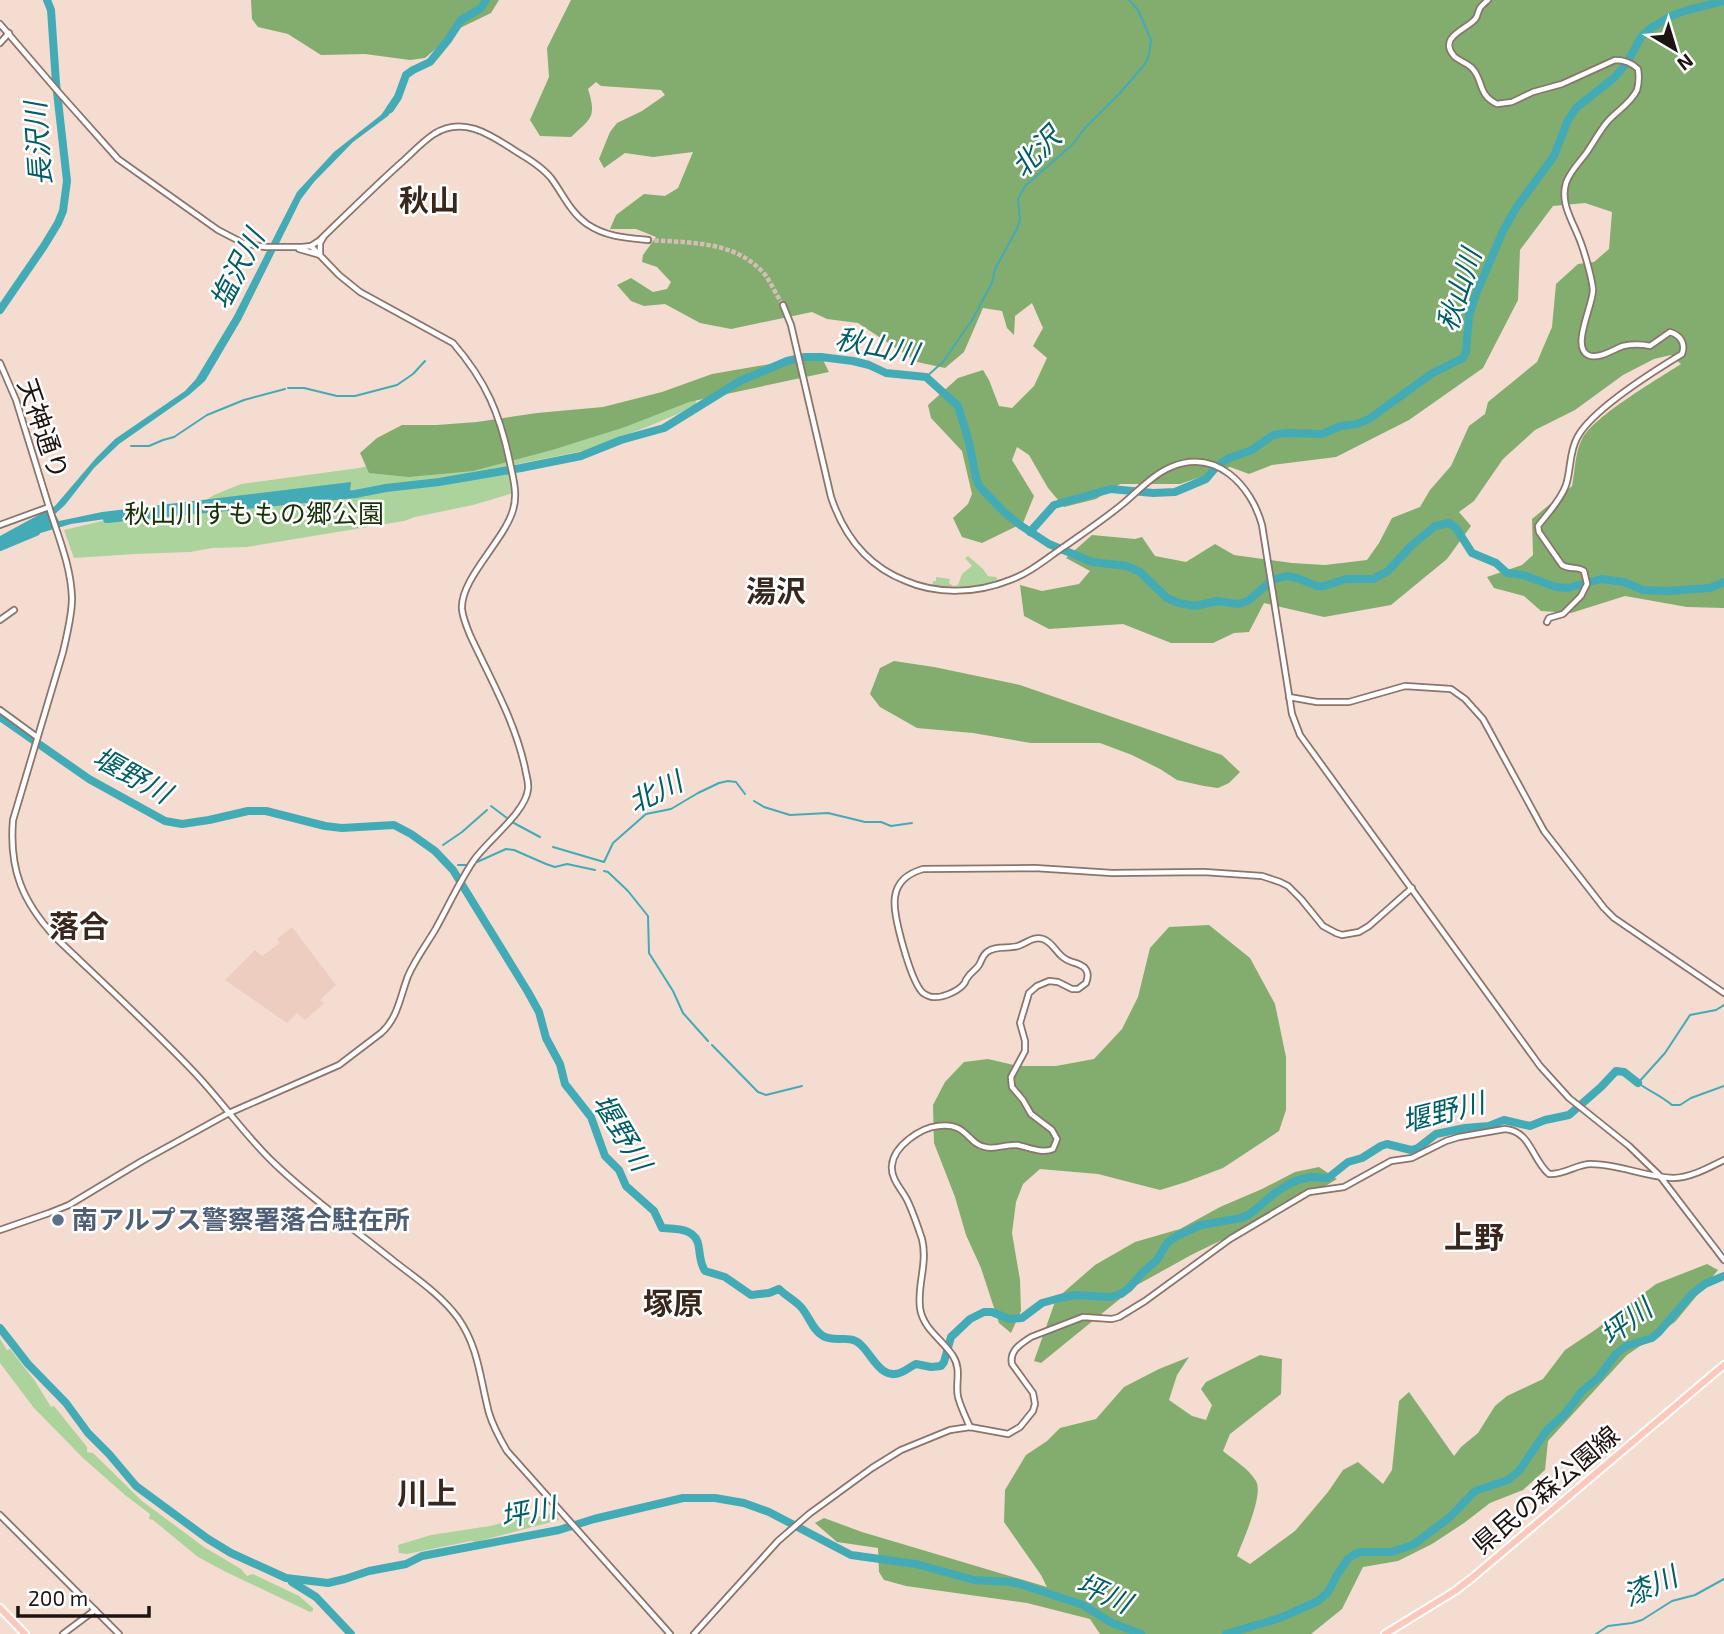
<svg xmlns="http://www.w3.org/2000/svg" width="1724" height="1634" font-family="'Exo 2','Noto Sans JP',sans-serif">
  <rect width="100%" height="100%" fill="#f4dcd1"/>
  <!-- built -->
  <path fill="#edcdbf" d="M292 927 336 985 320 1000 324 1003 305 1020 297 1013 287 1023 225 980 255 950 262 956 280 943 277 939Z"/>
  <!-- green -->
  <g fill="#add39c">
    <path d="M693 393 697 404 680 413 647 427 583 451 508 466 513 493 473 505 415 517 404 521 247 547 212 548 190 552 135 554 74 558 64 530 102 521 185 513 214 495 241 484 359 468Z"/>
    <path d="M968 556 982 568 988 576 996 577 998 580 996 583C975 588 954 590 932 588L933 581H936V577L950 579 949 583 953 586 958 585 962 574 972 566 965 558Z"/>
    <path d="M0 1339 7 1350 10 1349 35 1381 51 1407 54 1406 83 1442 87 1447V1452L93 1453 142 1501 204 1547 241 1569 247 1576 253 1574 299 1596 313 1608V1611L310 1612 224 1571 198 1557 153 1520 149 1519 150 1514 125 1495 83 1458 34 1408 0 1363Z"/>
    <path d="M553 1513 559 1520 476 1542 471 1541 407 1554 399 1553 398 1545 431 1535 490 1526 520 1518 546 1516Z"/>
  </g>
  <!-- forest -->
  <g fill="#83ac6f">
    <path d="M251 0H499L491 13 460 28 425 58 410 60 365 54 321 55 288 34 258 27 252 19Z"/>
    <path d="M571 0H1724V608L1687 607 1625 596 1571 613 1541 611 1524 596 1494 588 1487 577 1522 565 1533 555 1532 519 1572 486C1575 471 1575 452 1582 439 1594 416 1658 379 1681 364L1671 355 1654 359 1623 375 1575 410 1535 430 1503 459 1474 501 1459 512 1471 526 1447 559 1391 605 1324 617 1264 603 1249 632 1234 633 1213 643H1171L1123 624 1049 629 1024 616 1020 585 1042 591 1079 584 1090 571 1066 558 1092 535 1135 539 1142 537 1155 556 1186 562 1215 544 1234 555 1292 563 1325 565 1367 560 1379 543 1392 518 1420 507 1430 490 1451 466 1469 426 1485 414 1488 402 1537 362 1552 327 1556 284 1578 264 1594 262 1609 249 1612 212 1585 203 1553 206 1520 250 1518 300 1483 368 1409 420 1336 457 1272 465 1249 474 1230 467 1180 484H1120L1096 499 1064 507 1048 488 1029 455 1017 447 1012 460 1034 496 1023 523 982 543 962 537 953 518 968 504 972 494 962 451 931 418 928 405 958 378 983 370 989 380 999 406 1012 408 1034 386 1047 358 1033 346 1043 328 1032 303 1015 316 1014 335 1007 328 1002 311 983 308 964 352 945 368 917 362 858 323 827 319 812 312 731 329 700 323 665 304 644 306 631 301 617 285 631 278 653 292 667 289 671 282 657 267 642 262 643 255 656 237 636 229H610L616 215 644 194 665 196 678 188 693 152 653 157 625 153 604 168 599 159 610 132 617 123 642 111 665 95 661 90 601 86 596 82 588 89C597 118 591 118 571 137L540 136 530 120 549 77 547 48Z"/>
    <path d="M823 360 829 372 689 402 625 427 552 450 473 471 409 477 369 473 360 453 377 438 402 425H437L477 422 537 413 603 407 662 392 712 374 782 362Z"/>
    <path d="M894 661 934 667 1020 685 1222 755 1240 772 1229 783 1218 788 1204 786 1177 780 1160 769 1132 755 1100 743H1031L973 733 917 728 880 707 870 694 880 668Z"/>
    <path d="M1209 925 1250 958 1275 1004 1286 1057V1110L1279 1131 1223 1168 1186 1182 1160 1190 1098 1174 1040 1169 1023 1184 1016 1202 1012 1233 1020 1280 1021 1311 1011 1333 999 1323 981 1268 966 1235 955 1197 934 1143 933 1105 945 1082 964 1062 988 1059 1018 1066H1056L1094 1059 1122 1029 1138 997 1150 948 1169 927Z"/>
    <path d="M1319 1167 1337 1179 1296 1204 1193 1254 1137 1285 1041 1363 1034 1361 1056 1299 1095 1265 1135 1242 1180 1229 1220 1207 1262 1189 1295 1172Z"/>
    <path d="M1707 1264 1718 1270 1675 1322 1627 1355 1548 1441 1545 1470 1523 1490 1490 1503 1464 1523 1432 1544 1398 1561 1363 1567 1342 1609 1311 1634H1100L1090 1619 1027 1603 906 1586 884 1580 879 1572 878 1548 837 1542 815 1523 824 1518 862 1532 1047 1587 1041 1575 1004 1522 1005 1490 1026 1455 1047 1441 1060 1428 1096 1419 1124 1387 1159 1369 1189 1357 1177 1375 1169 1400 1192 1416 1206 1420 1212 1405 1201 1389 1206 1382 1260 1355 1282 1359 1281 1394 1230 1434 1223 1451C1234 1460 1249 1469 1256 1481 1264 1495 1243 1540 1237 1556L1250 1564 1295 1531 1328 1492 1343 1470 1358 1462 1383 1484 1392 1470 1399 1401 1409 1392 1454 1456 1461 1447 1478 1433 1495 1406 1507 1396 1543 1379 1565 1350 1595 1330 1656 1284Z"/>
  </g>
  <!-- water -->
  <path fill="#43abb6" d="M396 94 395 106 388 116 353 142 314 182 301 199 241 320 205 381 189 395 119 444 94 468 65 505 55 514 59 521 102 512 351 482 350 491 147 513 71 524 0 545V536L55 506 96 458 115 439 185 391 196 379 234 316 297 192 334 152 381 115Z"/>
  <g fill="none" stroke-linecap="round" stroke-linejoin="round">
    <!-- stream -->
    <g stroke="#43abb6" stroke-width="2">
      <path d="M926 377 943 362 972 320 992 283 995 269 1017 229 1020 220 1018 199 1025 186 1072 145 1085 128 1120 93 1145 64 1149 55 1151 40 1138 10 1129 0"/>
      <path d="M288 388H304L337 396H355L397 385 413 374 425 361"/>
      <path d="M131 446H149L163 440 174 437 207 415 244 400 285 389"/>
      <path d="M754 801 764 807 790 815 828 813 865 822H881L891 826 912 823"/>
      <path d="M491 806 507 818"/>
      <path d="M512 822 540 837"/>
      <path d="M443 845 462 832 487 810"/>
      <path d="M553 847 604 862 613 843 646 814 671 809 698 793 719 783 728 781 736 782 745 794"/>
      <path d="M445 861 448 862"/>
      <path d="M477 862 506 849 514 850 546 864 555 867 567 864 595 870"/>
      <path d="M458 865H467"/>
      <path d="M604 871 608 872 628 891 648 916 649 953 673 991 683 1013 708 1041"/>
      <path d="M1724 1005 1716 1010 1690 1015 1665 1053 1638 1083C1649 1091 1662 1096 1672 1105H1680L1691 1098 1724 1086"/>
      <path d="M712 1045 758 1092 766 1095 802 1086"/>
      <path d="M1596 1634 1608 1626 1632 1623 1642 1620 1672 1601 1695 1595 1724 1579"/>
    </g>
    <!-- river -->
    <g stroke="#43abb6" stroke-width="8">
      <path d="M390 109 398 97 406 75 413 70 430 62 448 40 461 20 481 8 486 0"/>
      <path d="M0 310 44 246 58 223 63 211 67 181 56 83 51 10 47 0"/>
      <path d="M107 519 355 494 386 488 439 482 521 468 581 456 621 440 664 428 740 381 787 361 805 357H821L853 361 869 365 886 373 926 377 958 406 969 442 976 478 980 487 1004 512 1020 525 1049 544 1092 562 1127 566 1140 572 1167 598 1179 603 1195 606 1217 601 1238 604 1248 601 1272 580 1286 576 1297 578 1317 586H1324L1346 579H1373L1388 571 1411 546 1435 526 1449 523 1456 528 1472 553 1496 563 1507 573 1523 575 1556 587 1568 588 1601 579 1624 582 1643 590 1666 591 1710 588 1724 582"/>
      <path d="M1030 532 1054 505 1111 489 1153 493 1175 492 1206 479 1217 466 1229 458 1252 450 1273 435 1286 433 1322 434 1341 426 1357 424 1369 419 1431 374 1463 358 1466 352 1469 316 1476 294 1503 231 1516 208 1554 156 1568 120 1577 107 1614 78 1627 63 1641 37 1651 28 1673 15 1688 10 1724 1"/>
      <path d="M0 547 36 532"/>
      <path d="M0 717 89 779 165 821 182 824 209 820 248 811H266L325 826 342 828 394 825 411 834 435 851 453 870 528 992 539 1012 546 1038 560 1064 565 1084 591 1117 605 1156 619 1170 626 1186 654 1211 662 1228C678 1229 697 1228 699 1248 700 1256 700 1263 705 1271L725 1277 751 1295 769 1293 779 1289C785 1295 794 1300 800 1306 809 1315 812 1330 823 1336 835 1343 849 1334 860 1344 872 1354 881 1382 902 1372 907 1370 911 1366 916 1364L931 1367 941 1366 944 1362 951 1337 970 1319 984 1312H992L1009 1319 1022 1318 1042 1303 1060 1298 1075 1295 1110 1297 1121 1294 1129 1288 1143 1272 1157 1260 1167 1243 1177 1236 1201 1225 1241 1218 1250 1214 1275 1193 1287 1185 1298 1180 1311 1177 1328 1178 1348 1162 1362 1158 1381 1146 1387 1144 1411 1150 1418 1148 1436 1134 1465 1128 1489 1126 1504 1120 1530 1126 1545 1120 1569 1115 1601 1087 1616 1071 1624 1072 1638 1083"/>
      <path d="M0 1328 28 1364 66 1403 88 1433 109 1454 136 1486 208 1539 231 1553 286 1578 328 1583 345 1579 369 1571 406 1564 422 1556 559 1530 594 1519 683 1498H715L744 1503 769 1512 851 1555 916 1564 974 1580 1011 1582 1020 1584 1083 1605 1112 1623 1141 1634"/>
      <path d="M292 1582 316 1597 351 1634"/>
      <path d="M1226 1634 1280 1618 1318 1601 1328 1592 1337 1575 1347 1560 1353 1555 1360 1552H1391L1413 1545 1450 1517 1475 1491 1508 1480 1519 1471 1547 1430 1565 1414 1582 1391 1598 1378 1616 1354 1626 1346 1652 1338 1659 1332 1692 1294 1705 1284 1724 1276"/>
    </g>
    <!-- minor-tunnel -->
    <path stroke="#d4beb4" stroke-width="4.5" stroke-dasharray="4.5 2" stroke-linecap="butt" d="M648 240C690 243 737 240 766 276 772 285 777 296 783 305"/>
    <defs>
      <g id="minor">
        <path d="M1488 0C1487 1 1480 7 1480 8 1478 11 1478 15 1476 18 1469 29 1437 36 1454 56 1459 61 1467 63 1472 68 1484 81 1477 94 1497 104L1512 102 1533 92 1562 84 1615 60C1624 60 1631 62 1638 69 1639 75 1639 83 1637 90 1631 103 1617 111 1608 121 1600 130 1594 142 1587 152 1580 162 1570 171 1566 183 1560 203 1572 220 1579 238 1584 250 1592 278 1593 290 1593 305 1571 347 1588 355 1598 360 1614 349 1623 346 1633 344 1641 344 1650 346L1670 332C1680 335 1686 343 1682 354 1654 371 1591 410 1577 438 1569 453 1571 470 1566 485 1561 500 1547 514 1538 526L1539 532 1562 565C1570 570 1578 566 1584 571L1587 584 1581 596 1563 614 1549 618 1547 622"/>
        <path d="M0 24 61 95 118 159 218 230 243 243 265 247H302L311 246 320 240C347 214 374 187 402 162 412 153 422 142 434 134 464 115 492 136 517 152 529 159 542 167 551 178 563 194 570 212 587 224 606 237 627 238 648 240"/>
        <path d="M0 43 9 33"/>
        <path d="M299 249 320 255V243L323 238"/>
        <path d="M783 305 791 325 831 497C844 536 867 566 906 581 938 595 978 593 1010 580 1030 573 1047 558 1065 546 1085 532 1106 518 1125 502 1139 490 1154 474 1171 467 1216 448 1251 485 1262 525L1292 714 1300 735 1540 1066 1569 1098 1629 1146 1659 1175 1724 1260"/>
        <path d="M0 363 16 400 49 507 0 525"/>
        <path d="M49 507C58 536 71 566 72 598 72 616 67 634 63 652L13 820C9 869 22 901 55 937 101 981 148 1024 192 1070 221 1100 245 1136 276 1165 313 1200 355 1230 395 1262 417 1279 441 1295 458 1318 479 1348 480 1379 489 1413 493 1426 500 1439 507 1451L670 1634"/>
        <path d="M0 620 14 610"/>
        <path d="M1289 697 1317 702H1349L1405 686 1451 689 1465 699 1483 719 1544 831 1604 908 1614 918 1724 993"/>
        <path d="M0 710 37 737"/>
        <path d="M0 1230 49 1213 69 1205 142 1161 229 1113 339 1065 381 1033C398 1018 400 997 408 976 415 960 426 945 435 930 448 907 459 882 474 860 488 840 526 812 528 789 529 782 526 775 525 768 515 721 490 678 470 635 467 627 463 619 462 609 460 579 504 541 513 510 518 494 513 478 510 463 500 414 486 381 453 343L360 292 339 275 311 246"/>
        <path d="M970 1427C966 1418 961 1408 958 1397 955 1383 962 1370 953 1356 942 1339 923 1329 920 1308 917 1285 928 1263 922 1239 918 1227 914 1215 909 1204 904 1191 890 1180 892 1165 894 1146 920 1128 938 1126 968 1122 967 1144 985 1147 995 1150 1006 1144 1017 1145 1028 1147 1042 1154 1053 1149L1057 1139 1052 1130 1031 1114 1023 1100 1012 1087 1011 1077 1025 1051V1041L1020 1023 1029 993 1037 986 1049 981 1058 982 1072 989H1078L1086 983C1091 970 1084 965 1072 962 1057 958 1055 943 1043 939 1033 936 1027 943 1018 946 1008 949 996 945 987 952 982 956 982 960 979 965 976 970 971 972 968 977 963 983 968 980 962 986 956 992 942 998 933 997 930 997 926 995 923 993 911 982 892 914 895 897 897 881 909 873 923 869L1035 868 1112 873 1204 872 1262 876 1280 882 1288 886 1301 899 1323 926 1336 933 1342 935 1359 932 1369 926 1412 888"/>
        <path d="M0 1515 119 1634"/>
        <path d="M63 1634 95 1610"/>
        <path d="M694 1634 778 1541 809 1514 872 1468 901 1450 950 1430 970 1427 1008 1434 1020 1427 1033 1411 1035 1404 1033 1393 1012 1364C1009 1350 1022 1343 1031 1337L1083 1317 1112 1319 1119 1317 1145 1301 1230 1239 1309 1192 1344 1187 1391 1161 1412 1158 1446 1141 1459 1137 1505 1129C1531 1131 1532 1160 1549 1174 1564 1175 1577 1164 1591 1164 1619 1164 1645 1177 1673 1178 1690 1178 1708 1168 1724 1160"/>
      </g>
      <g id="major">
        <path d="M0 1608 25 1634"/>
        <path d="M1385 1634 1455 1591 1472 1578 1724 1365"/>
      </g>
    </defs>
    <!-- minor casing -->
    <use href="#minor" stroke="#8a746b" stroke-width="8"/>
    <!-- major casing -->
    <use href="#major" stroke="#fff" stroke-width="10"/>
    <!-- minor -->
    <use href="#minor" stroke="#fff" stroke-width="4.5"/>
    <!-- major -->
    <use href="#major" stroke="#fbc8bb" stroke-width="6"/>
  </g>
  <!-- markers -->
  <circle fill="#5c6f8a" stroke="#fff" stroke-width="2.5" cx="58" cy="1220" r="7"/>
  <g text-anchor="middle" stroke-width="5" stroke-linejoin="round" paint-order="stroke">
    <!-- street labels -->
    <g font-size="26" fill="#1d1411" stroke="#fff">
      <text transform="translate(43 429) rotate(71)" y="9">天神通り</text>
      <text transform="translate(1546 1490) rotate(-40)" y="9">県民の森公園線</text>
    </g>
    <!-- park labels -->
    <g font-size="26" fill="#173206" stroke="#fff">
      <text x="254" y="523">秋山川すももの郷公園</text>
    </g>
    <!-- service labels -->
    <g font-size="26" font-weight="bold" fill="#4e5e75" stroke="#fff" text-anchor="start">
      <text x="72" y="1229">南アルプス警察署落合駐在所</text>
    </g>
    <!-- water labels -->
    <g font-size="28" font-style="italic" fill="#005f66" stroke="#fff">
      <text transform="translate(38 144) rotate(-94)" y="10">長沢川</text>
      <text transform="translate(1036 152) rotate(-45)" y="10">北沢</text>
      <text transform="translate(237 269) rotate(-63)" y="10">塩沢川</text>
      <text transform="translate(1459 290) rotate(-72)" y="10">秋山川</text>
      <text transform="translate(877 346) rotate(11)" y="10">秋山川</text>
      <text transform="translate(132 775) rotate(29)" y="10">堰野川</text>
      <text transform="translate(655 792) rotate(-26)" y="10">北川</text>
      <text transform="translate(1443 1112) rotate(-14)" y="10">堰野川</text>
      <text transform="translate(622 1132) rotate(59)" y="10">堰野川</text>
      <text transform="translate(1626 1322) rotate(-37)" y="10">坪川</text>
      <text transform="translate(528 1512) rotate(-11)" y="10">坪川</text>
      <text transform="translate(1650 1586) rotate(-24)" y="10">漆川</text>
      <text transform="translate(1104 1593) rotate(24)" y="10">坪川</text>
    </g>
    <!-- quarter labels -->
    <g font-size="30" font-weight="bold" fill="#39271e" stroke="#fff">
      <text x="429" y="211">秋山</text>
      <text x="776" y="602">湯沢</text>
      <text x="79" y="937">落合</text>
      <text x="1474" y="1248">上野</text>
      <text x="673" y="1314">塚原</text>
      <text x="427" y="1504">川上</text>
    </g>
  </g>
  <!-- north arrow -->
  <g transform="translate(1675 49) rotate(142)" stroke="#ffffff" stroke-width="5" paint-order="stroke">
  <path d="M0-5L12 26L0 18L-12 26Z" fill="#1d1411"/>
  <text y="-10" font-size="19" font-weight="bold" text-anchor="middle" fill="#1d1411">N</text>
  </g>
  <!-- scale -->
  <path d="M18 1606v10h131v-10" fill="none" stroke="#1d1411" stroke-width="3.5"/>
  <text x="28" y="1606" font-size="21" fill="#1d1411" stroke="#ffffff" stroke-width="5" paint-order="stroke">200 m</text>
</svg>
